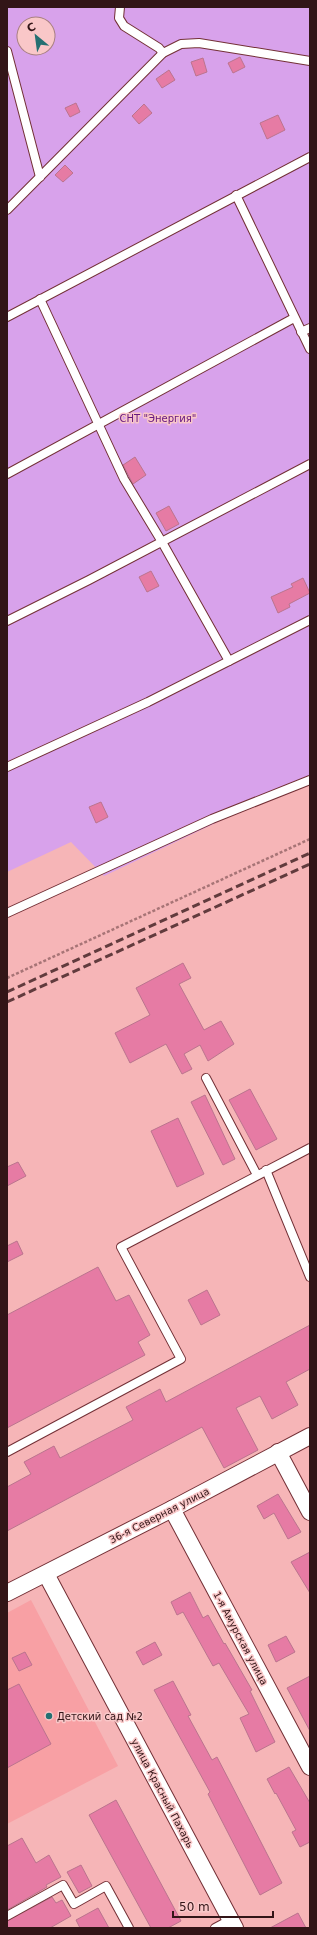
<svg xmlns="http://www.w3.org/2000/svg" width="317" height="1935" font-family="'DejaVu Sans',sans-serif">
  <rect width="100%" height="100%" fill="#f6b5b7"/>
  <!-- built -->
  <path fill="#f8a0a4" d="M31 1600 118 1766 7 1824V1613Z"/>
  <!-- green -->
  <path fill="#d8a2eb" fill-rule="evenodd" d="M7 7H310V778L104 876 71 842 7 872ZM24 24H48V48H24Z"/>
  <!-- building -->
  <g fill="#e67ba4" stroke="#bb748e">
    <path d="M240 57 245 67 233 73 228 63Z"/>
    <path d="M203 58 207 72 196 76 191 62Z"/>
    <path d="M169 70 175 80 162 88 156 79Z"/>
    <path d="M76 103 80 112 70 117 65 108Z"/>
    <path d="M144 104 152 113 139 124 132 116Z"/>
    <path d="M278 115 285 130 267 139 260 123Z"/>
    <path d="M65 165 73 173 63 182 55 175Z"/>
    <path d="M135 457 146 475 133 484 123 465Z"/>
    <path d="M169 506 179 524 166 531 156 513Z"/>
    <path d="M151 571 159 586 147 592 139 577Z"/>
    <path d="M303 578 310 593 289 604 290 607 278 613 271 597 293 587 291 584Z"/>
    <path d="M101 802 108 817 96 823 89 807Z"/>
    <path d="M183 963 191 978 179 984 204 1030 221 1021 234 1044 208 1061 200 1045 184 1054 192 1069 182 1074 166 1044 130 1063 115 1033 150 1015 136 988Z"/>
    <path d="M250 1089 277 1139 256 1150 229 1100Z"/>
    <path d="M205 1095 235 1159 223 1165 191 1102Z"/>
    <path d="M178 1118 204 1174 177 1187 151 1131Z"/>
    <path d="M18 1162 26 1176 7 1186V1167Z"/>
    <path d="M17 1241 23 1254 7 1262V1246Z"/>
    <path d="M98 1267 116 1301 129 1295 150 1335 138 1342 145 1355 7 1428V1315Z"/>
    <path d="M207 1290 220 1315 201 1325 188 1300Z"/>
    <path d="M310 1325V1369L286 1382 298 1405 272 1419 260 1396 236 1408 258 1450 224 1468 202 1427 7 1531V1487L31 1474 24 1462 54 1446 60 1458 133 1420 126 1407 160 1389 166 1402Z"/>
    <path d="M278 1494 301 1532 288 1539 274 1513 264 1519 257 1506Z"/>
    <path d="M310 1552V1593L291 1562Z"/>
    <path d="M190 1592 203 1618 208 1615 224 1644 225 1643 252 1690 250 1691 275 1742 256 1752 240 1718 249 1714 219 1663 213 1666 183 1612 177 1615 171 1602Z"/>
    <path d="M286 1636 295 1652 276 1662 268 1645Z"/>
    <path d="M155 1642 162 1655 143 1665 136 1652Z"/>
    <path d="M25 1652 32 1665 19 1671 12 1658Z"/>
    <path d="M310 1676V1731L287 1688Z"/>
    <path d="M173 1681 191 1715 188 1716 212 1760 217 1757 230 1782 282 1883 260 1895 208 1794 210 1792 154 1690Z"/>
    <path d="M19 1684 51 1744 7 1768V1690Z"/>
    <path d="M289 1767 310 1803V1842L300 1847 292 1832 296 1830 276 1793 275 1794 267 1779Z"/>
    <path d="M116 1800 181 1921 168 1928H151L89 1815Z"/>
    <path d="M22 1838 36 1863 49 1855 61 1877 46 1885 47 1887 7 1910V1846Z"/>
    <path d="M81 1865 92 1886 79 1893 67 1872Z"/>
    <path d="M52 1897 56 1903 62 1900 71 1916 50 1928H7V1921Z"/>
    <path d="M98 1908 109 1928H80L76 1920Z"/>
    <path d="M298 1913 306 1928H270Z"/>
  </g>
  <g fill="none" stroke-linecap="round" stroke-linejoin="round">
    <defs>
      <g id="lane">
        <path d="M120 7 119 18 124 26 159 48 163 53"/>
        <path d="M7 51 40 177"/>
        <path d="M236 195 310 349"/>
        <path d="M7 210 163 53 181 44 199 43 310 61"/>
        <path d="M40 299 124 479 162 542 229 661"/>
        <path d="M7 317 310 157"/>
        <path d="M301 332 310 328"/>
        <path d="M7 474 294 318"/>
        <path d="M7 621 89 580 310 464"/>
        <path d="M7 767 148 702 310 620"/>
        <path d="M7 913 212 819 310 780"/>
        <path d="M206 1078 257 1175"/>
        <path d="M266 1170 310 1277"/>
        <path d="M7 1452 181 1359 121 1247 310 1148"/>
        <path d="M7 1916 63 1885 74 1904 106 1886 129 1928"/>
        <path d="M215 1928 230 1920"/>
      </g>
      <g id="street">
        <path d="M278 1452 310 1512"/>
        <path d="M172 1509 310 1767"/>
        <path d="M46 1574 235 1928"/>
        <path d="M7 1593 172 1509 310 1436"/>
      </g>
    </defs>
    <!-- lane casing -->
    <use href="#lane" stroke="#733036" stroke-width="10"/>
    <!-- street casing -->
    <use href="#street" stroke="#733036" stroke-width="18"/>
    <!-- path -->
    <path stroke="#a77476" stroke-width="2.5" stroke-dasharray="3 2" stroke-linecap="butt" d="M7 978 310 839"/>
    <!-- lane -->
    <use href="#lane" stroke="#fff" stroke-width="8"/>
    <!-- street -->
    <use href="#street" stroke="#fff" stroke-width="16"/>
    <!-- rail -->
    <g stroke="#613b3d" stroke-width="3" stroke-dasharray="8 4" stroke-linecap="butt">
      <path d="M7 992 310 853"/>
      <path d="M7 1002 310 864"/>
    </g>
  </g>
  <!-- markers -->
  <circle fill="#257072" stroke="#f9c7c8" stroke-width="1.5" cx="49" cy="1716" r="4"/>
  <g text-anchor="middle" stroke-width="3" stroke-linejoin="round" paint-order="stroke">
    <!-- park labels -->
    <g font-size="10" fill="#681880" stroke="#f9c7c8">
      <text x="158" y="422">СНТ "Энергия"</text>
    </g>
    <!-- street labels -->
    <g font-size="10" fill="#321517" stroke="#f9c7c8">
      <text transform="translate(159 1515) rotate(-27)" y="4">36-я Северная улица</text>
      <text transform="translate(241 1638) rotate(62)" y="4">1-я Амурская улица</text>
      <text transform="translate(163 1793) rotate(62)" y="4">улица Красный Пахарь</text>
    </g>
    <!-- poi labels -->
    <g font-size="10" fill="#321517" stroke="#f9c7c8" text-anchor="start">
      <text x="57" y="1720">Детский сад №2</text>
    </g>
  </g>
  <!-- border -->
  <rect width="317" height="1935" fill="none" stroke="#321517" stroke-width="16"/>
  <!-- north arrow -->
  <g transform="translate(36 36) rotate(331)"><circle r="19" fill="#f9c7c8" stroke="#a98081"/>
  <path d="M0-3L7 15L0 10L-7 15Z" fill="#257072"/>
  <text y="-6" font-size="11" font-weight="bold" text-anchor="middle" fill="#321517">С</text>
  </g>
  <!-- scale -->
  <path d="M173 1911v6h100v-6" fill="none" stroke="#321517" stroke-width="2"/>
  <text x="179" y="1911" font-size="12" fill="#321517" stroke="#f9c7c8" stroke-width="3" paint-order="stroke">50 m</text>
</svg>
